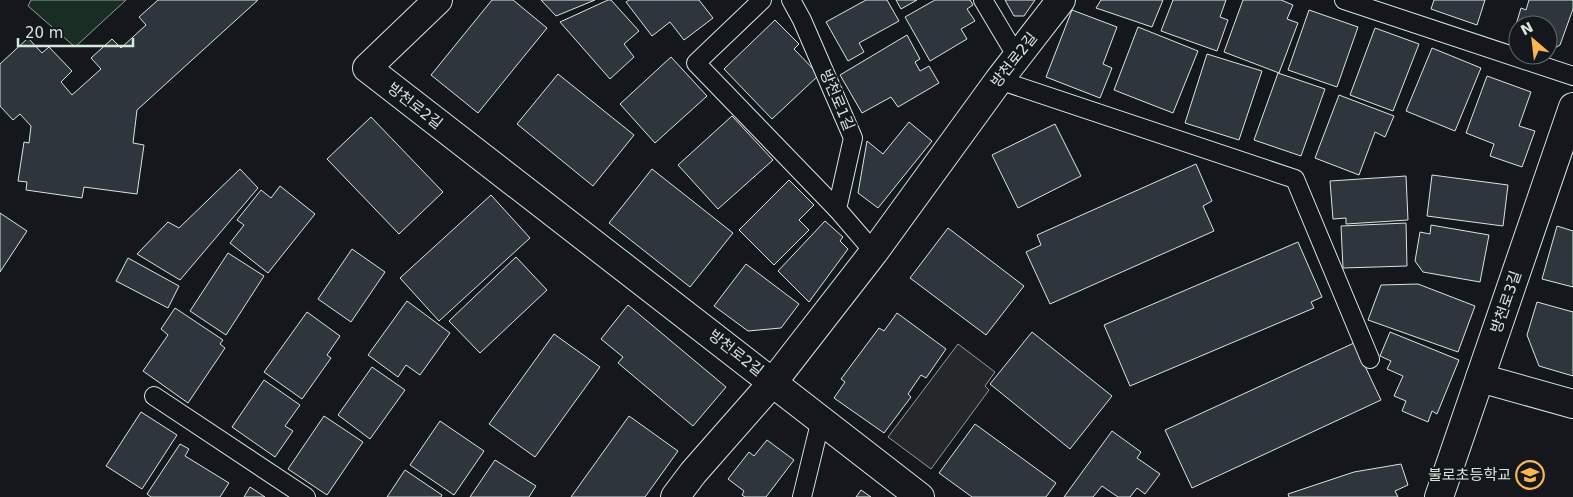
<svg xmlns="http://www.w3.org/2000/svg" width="1573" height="497" font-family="'DejaVu Sans','Noto Sans KR',sans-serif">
  <rect width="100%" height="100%" fill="#14181c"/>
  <!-- green -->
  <path fill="#1a2d24" stroke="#939e99" d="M31 0H126L75 47 28 6Z"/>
  <!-- parking -->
  <path fill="#24282b" stroke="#939e99" d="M958 344 995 372 985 386 989 390 931 469 888 437Z"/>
  <!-- building -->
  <g fill="#2c363c" stroke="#d8e6dc">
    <path d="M158 0H258L137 110 133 143 144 145 137 194 84 187 82 198 26 190 27 182 18 181 24 142 29 143 31 126 20 114 13 120 0 106V64L28 38 42 53 49 47 72 71 61 82 72 95 101 69 91 58 112 39 121 48 146 25 139 17Z"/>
    <path d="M492 0H513L547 28 478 113 431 75Z"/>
    <path d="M541 0H595L556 16Z"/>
    <path d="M608 0H611L639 31 624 44 634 57 610 79 560 22Z"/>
    <path d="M629 0H699L713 18 684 40 670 22 652 36 626 2Z"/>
    <path d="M866 0H887L899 21 859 43 864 52 848 61 826 22Z"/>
    <path d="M896 0H917L901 9Z"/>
    <path d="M935 0H970L973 5 967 9 975 21 961 29 967 39 930 61 905 17Z"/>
    <path d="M1005 0H1035L1024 16H1014Z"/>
    <path d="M1101 0H1163L1152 27 1096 8Z"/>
    <path d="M1173 0H1226L1220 17 1228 20 1217 51 1161 31Z"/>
    <path d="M1243 0H1281L1293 5 1287 19 1298 23 1279 73 1224 52Z"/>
    <path d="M1434 0H1485L1477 25 1431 9Z"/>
    <path d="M1529 0H1573V9L1560 45 1553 49 1548 47V25H1518V37L1513 35 1521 8 1526 10Z"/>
    <path d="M1072 10 1117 27 1103 64 1112 68 1100 98 1046 77Z"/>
    <path d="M1309 10 1358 27 1337 87 1288 70Z"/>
    <path d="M775 20 799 44 794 49 819 75 772 119 724 69Z"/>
    <path d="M1138 27 1198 51 1173 113 1114 90Z"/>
    <path d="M1375 28 1419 44 1393 111 1350 95Z"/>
    <path d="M907 35 920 59 915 62 920 71 929 66 939 83 898 107 891 97 862 113 840 75Z"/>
    <path d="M1432 48 1481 68 1455 131 1406 111Z"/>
    <path d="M1207 54 1262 71 1239 140 1185 123Z"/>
    <path d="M671 57 707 96 655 143 620 104Z"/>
    <path d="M1278 73 1325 89 1301 156 1254 140Z"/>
    <path d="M558 74 634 135 593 186 517 124Z"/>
    <path d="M1487 76 1531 92 1519 126 1535 131 1522 167 1490 156 1494 144 1466 133Z"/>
    <path d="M1339 95 1394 116 1385 137 1375 132 1359 175 1315 158Z"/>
    <path d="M732 116 773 160 718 209 678 165Z"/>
    <path d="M371 117 443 192 399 234 327 159Z"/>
    <path d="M909 122 932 141 878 208 858 193 867 141 883 154Z"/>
    <path d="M1055 124 1081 176 1018 208 992 155Z"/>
    <path d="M1196 164 1212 201 1203 206 1214 231 1050 304 1026 252 1041 245 1037 235Z"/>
    <path d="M240 169 258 188 180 280 137 254 168 222 179 228Z"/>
    <path d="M652 169 733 233 690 287 609 223Z"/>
    <path d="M1432 175 1508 185 1503 226 1427 216Z"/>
    <path d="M1406 176 1408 220 1346 224V218L1333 219 1330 181Z"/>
    <path d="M789 180 814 205 799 220 809 230 774 265 739 230Z"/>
    <path d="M280 186 315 214 268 273 230 243 244 225 237 220 261 190 271 198Z"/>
    <path d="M491 195 530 238 439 321 400 278Z"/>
    <path d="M0 213 27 231 0 272Z"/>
    <path d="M825 221 843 237 840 241 848 249 809 302 778 271Z"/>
    <path d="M1406 223 1407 266 1343 268 1341 226Z"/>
    <path d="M1431 225 1489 235 1480 282 1423 272 1415 261 1420 232 1430 234Z"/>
    <path d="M1557 226 1573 231V287L1542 279Z"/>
    <path d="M948 228 1024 286 986 335 910 278Z"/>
    <path d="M1298 242 1322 297 1311 302 1314 308 1130 386 1104 325Z"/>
    <path d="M352 249 385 272 351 322 318 299Z"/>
    <path d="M228 253 264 276 226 335 190 311Z"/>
    <path d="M516 257 547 290 480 353 449 321Z"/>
    <path d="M128 258 179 286 168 308 116 281Z"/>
    <path d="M746 264 799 304 781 328 748 331 714 306Z"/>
    <path d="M1418 284 1475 306 1458 352 1368 320 1381 285Z"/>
    <path d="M407 301 450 333 420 375 406 365 398 377 368 355Z"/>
    <path d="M1537 302 1573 312V376L1539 366 1527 335Z"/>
    <path d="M628 305 726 387 693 426 618 363 623 357 601 339Z"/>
    <path d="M175 308 223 340 220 344 225 348 188 403 143 371 168 335 161 329Z"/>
    <path d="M307 312 340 336 327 355 331 358 302 399 264 372Z"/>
    <path d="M897 313 946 349 926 378 921 375 908 394 911 397 884 433 834 398 845 382 841 379 879 328 884 331Z"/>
    <path d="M1032 332 1112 396 1070 449 990 384Z"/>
    <path d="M1390 332 1459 360 1437 414 1432 411 1428 422 1402 411 1406 401 1394 396 1403 376 1387 369 1391 361 1380 356Z"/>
    <path d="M554 334 600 367 535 457 489 424Z"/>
    <path d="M1354 343 1381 400 1192 488 1165 430Z"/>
    <path d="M372 367 405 390 370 439 338 415Z"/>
    <path d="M264 380 300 405 285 426 293 431 275 457 232 427Z"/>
    <path d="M141 412 177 435 142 489 106 466Z"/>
    <path d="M324 416 363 442 327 495 288 469Z"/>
    <path d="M629 416 678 451 645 497H571Z"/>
    <path d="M440 421 484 451 454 495 410 465Z"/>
    <path d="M975 424 1056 483 1046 497H972L939 473Z"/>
    <path d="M1112 431 1141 452 1137 458 1160 474 1145 494 1137 488 1130 497H1118L1102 486 1093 497H1064Z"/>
    <path d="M767 440 794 460 766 497H745L742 495 744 491 728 479 749 452 754 456Z"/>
    <path d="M180 444 189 449 185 456 229 483 220 497H151L147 494Z"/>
    <path d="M495 460 536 486 529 497H470Z"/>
    <path d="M1401 464 1408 485 1395 491 1398 497H1289L1288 494 1354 472Z"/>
    <path d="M405 470 442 495 441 497H387Z"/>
    <path d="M250 487 265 497H244Z"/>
    <path d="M861 490 871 497H856Z"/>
  </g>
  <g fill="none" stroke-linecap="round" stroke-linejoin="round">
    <defs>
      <g id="lane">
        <path d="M762 0 696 63 837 209"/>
        <path d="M791 0 802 20 853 138 837 209 874 252"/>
        <path d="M983 0 1017 57"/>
        <path d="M1344 0 1573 76"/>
        <path d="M999 80 1295 179 1370 359"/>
        <path d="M154 396 306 497"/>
        <path d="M802 497 821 419"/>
      </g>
      <g id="street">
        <path d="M438 0 367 68 920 497"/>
        <path d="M1480 378 1573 404"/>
        <path d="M675 497 693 473 773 382 874 252 999 80 1061 0"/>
        <path d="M1439 497 1573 107"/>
      </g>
    </defs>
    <!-- lane casing -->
    <use href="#lane" stroke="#d8e6dc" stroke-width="20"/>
    <!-- street casing -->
    <use href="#street" stroke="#d8e6dc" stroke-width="30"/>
    <!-- lane -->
    <use href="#lane" stroke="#14181c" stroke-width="18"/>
    <!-- street -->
    <use href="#street" stroke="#14181c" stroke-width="28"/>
  </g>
  <!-- icons -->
  <defs>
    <symbol id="school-ring" viewBox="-11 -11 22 22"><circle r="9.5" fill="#14181c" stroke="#ffb74d" stroke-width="1.5"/><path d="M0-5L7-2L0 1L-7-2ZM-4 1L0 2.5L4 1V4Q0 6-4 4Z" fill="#ffb74d"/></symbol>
  </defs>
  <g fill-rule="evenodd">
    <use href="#school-ring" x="1514" y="459" width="32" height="32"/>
  </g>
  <g text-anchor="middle" stroke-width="4" stroke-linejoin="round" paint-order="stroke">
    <!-- street labels -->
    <g font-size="15" fill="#d8e6dc" stroke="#14181c">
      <text transform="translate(1014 60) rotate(-52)" y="5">방천로2길</text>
      <text transform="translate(837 100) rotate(67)" y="5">방천로1길</text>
      <text transform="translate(415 106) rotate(38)" y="5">방천로2길</text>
      <text transform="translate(1506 302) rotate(-71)" y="5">방천로3길</text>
      <text transform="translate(736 353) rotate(38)" y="5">방천로2길</text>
    </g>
    <!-- poi labels -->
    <g font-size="15" fill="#d8e6dc" stroke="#14181c" text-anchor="end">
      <text x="1511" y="480">불로초등학교</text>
    </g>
  </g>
  <!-- north arrow -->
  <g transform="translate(1533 40) rotate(332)"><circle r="24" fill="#14181c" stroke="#626a69"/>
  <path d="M0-4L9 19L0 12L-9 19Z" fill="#ffb74d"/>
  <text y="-8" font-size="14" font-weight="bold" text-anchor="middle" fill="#d8e6dc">N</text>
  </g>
  <!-- scale -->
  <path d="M18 38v8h115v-8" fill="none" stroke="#d8e6dc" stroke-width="2.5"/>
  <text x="25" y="38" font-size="15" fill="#d8e6dc" stroke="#14181c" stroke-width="4" paint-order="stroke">20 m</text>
</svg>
